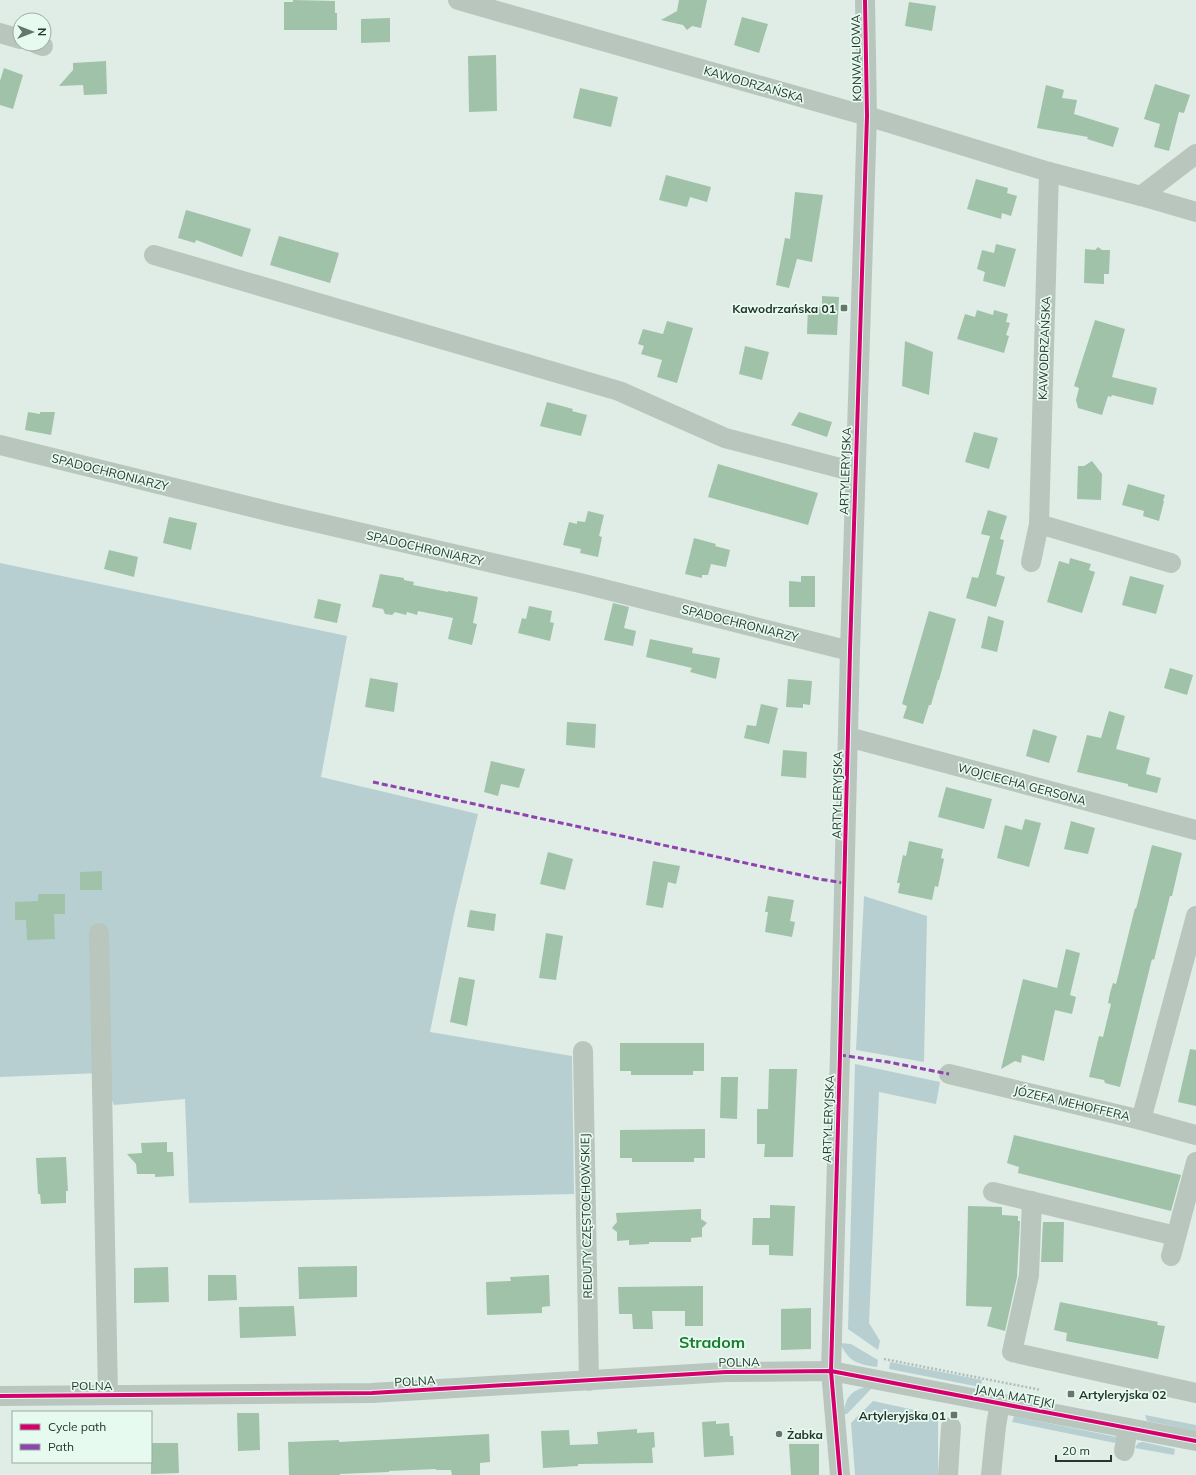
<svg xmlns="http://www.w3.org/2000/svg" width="1196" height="1475" font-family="Mulish,sans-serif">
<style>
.green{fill:#b8cfd2}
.building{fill:#a0c2a8}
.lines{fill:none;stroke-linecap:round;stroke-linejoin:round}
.path{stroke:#b1beb6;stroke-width:2.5;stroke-dasharray:2 2;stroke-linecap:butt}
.minor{stroke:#b8c6be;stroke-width:20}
.quiet{stroke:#8e44ad;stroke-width:3;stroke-dasharray:6 3;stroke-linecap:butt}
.cycleway-casing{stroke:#e6faf0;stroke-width:6}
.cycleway{stroke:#d6006c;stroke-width:4}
.poi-dot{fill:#67766c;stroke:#e6faf0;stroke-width:1.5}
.labels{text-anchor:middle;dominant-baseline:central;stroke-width:3.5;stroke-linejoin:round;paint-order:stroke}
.street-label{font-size:12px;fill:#26362b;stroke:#e6faf0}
.poi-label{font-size:12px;font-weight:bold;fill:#26362b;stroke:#e6faf0;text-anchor:end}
.district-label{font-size:16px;font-weight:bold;fill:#1a7d2e;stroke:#e6faf0}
</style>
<rect width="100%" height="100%" fill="#dfede6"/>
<g class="green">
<polygon points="0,563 347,636 321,777 478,814 454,914 430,1032 572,1056 574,1194 189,1203 185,1099 114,1105 100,1073 0,1077"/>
<polygon points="864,896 927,916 924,1062 856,1050"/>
<polygon points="855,1064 940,1082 936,1104 879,1092 869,1323 880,1341 878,1350 848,1329"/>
<path d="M840,1343l11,1 27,16 -1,7c-20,-3 -28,-5 -37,-24z"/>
<polygon points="890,1362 982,1380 982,1381 980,1387 889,1369"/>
<path d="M865,1387h8l-26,27h-4c3,-16 6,-22 22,-27z"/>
<polygon points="873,1401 938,1415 938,1475 855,1475 851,1423"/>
<polygon points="1145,1415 1196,1425 1196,1431 1147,1421"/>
<polygon points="1014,1416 1117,1437 1115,1443 1012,1422"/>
<polygon points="1143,1442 1175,1449 1174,1455 1135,1448 1138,1443"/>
</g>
<g class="building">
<polygon points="293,0 335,1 335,13 337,13 337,30 284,30 284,2 293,2"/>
<polygon points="679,0 707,0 701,28 692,26 687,30 683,25 661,20 677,11"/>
<polygon points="909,2 936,6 932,31 905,26"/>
<polygon points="742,17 768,24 759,53 734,45"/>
<polygon points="390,18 390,42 361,43 361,19"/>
<polygon points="496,55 497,111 469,112 468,56"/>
<polygon points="106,61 107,94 84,95 83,85 59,86 73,70 73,63"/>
<polygon points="4,68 23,75 13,109 0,105 0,81"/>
<polygon points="1155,84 1190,95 1184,113 1179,112 1169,151 1154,147 1160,124 1144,119"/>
<polygon points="1046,85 1064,90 1062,98 1077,100 1074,114 1119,128 1113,147 1087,139 1088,137 1037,128"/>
<polygon points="580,88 618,97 611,127 573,118"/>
<polygon points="666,175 711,187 707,202 690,197 687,207 659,200"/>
<polygon points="976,179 1008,188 1007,193 1017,196 1011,216 1002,213 1001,219 967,209"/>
<polygon points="795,192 823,195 812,262 797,259 789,288 776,285 785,238 790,239"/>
<polygon points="186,210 251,229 242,257 196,240 195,243 178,238"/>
<polygon points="279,236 339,253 330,283 270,265"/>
<polygon points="996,244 1016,249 1005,287 983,281 985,272 977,269 982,250 994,253"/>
<polygon points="1098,247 1102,250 1110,250 1109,274 1104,274 1104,284 1084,283 1085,249 1095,250"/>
<polygon points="822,296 839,297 837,335 807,334 808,306 822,307"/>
<polygon points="977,310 993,315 994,310 1008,314 1006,322 1010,323 1006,335 1009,336 1004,353 957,339 965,314 975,317"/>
<polygon points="1095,320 1125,329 1112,377 1157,388 1153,405 1112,395 1111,397 1108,396 1102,415 1078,408 1076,400 1079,388 1074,386"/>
<polygon points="667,321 693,328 677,383 657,377 662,360 641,354 644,346 638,344 643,329 663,334"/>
<polygon points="905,341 933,352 929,395 902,386"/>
<polygon points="745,346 769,352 762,380 739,374"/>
<polygon points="547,402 573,409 572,411 587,415 581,436 540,426"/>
<polygon points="28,412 40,414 40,412 55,412 51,435 25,430"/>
<polygon points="799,412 832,422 827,437 791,425"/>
<polygon points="974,432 998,438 989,469 965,462"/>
<polygon points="1092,461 1102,474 1101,500 1077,499 1078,466 1084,466"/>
<polygon points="718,464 818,493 808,525 708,497"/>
<polygon points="1128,484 1165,495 1163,501 1164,501 1159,521 1143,516 1144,511 1122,505"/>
<polygon points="988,510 1007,516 1000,539 1004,540 996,574 1005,577 996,607 966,598 972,577 978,578 990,536 981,534"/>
<polygon points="588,511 604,515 599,536 602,537 598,557 580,553 581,549 563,545 569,522 577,524 577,521 585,522"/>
<polygon points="169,517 197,523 191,550 163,543"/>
<polygon points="694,538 716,544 715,546 730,550 726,567 711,564 708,575 702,575 702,578 685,574"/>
<polygon points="109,550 138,557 134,577 104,569"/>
<polygon points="1070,558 1091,564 1089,570 1095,572 1082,613 1047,602 1059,561 1069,564"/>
<polygon points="380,574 404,578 404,580 414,582 413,585 448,592 448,591 478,597 473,623 477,624 472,645 448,639 453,618 418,611 417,615 407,612 406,615 395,612 392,615 385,614 383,609 372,607"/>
<polygon points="801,576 815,576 815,607 789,607 789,581 801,582"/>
<polygon points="1130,576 1164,585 1156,614 1122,605"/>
<polygon points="318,599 341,604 337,623 314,618"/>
<polygon points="613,603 629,607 624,628 636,631 633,646 604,640"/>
<polygon points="529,606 552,611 550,622 554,623 550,641 518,633 522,618 526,619"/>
<polygon points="929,611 956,619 939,680 938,680 931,705 929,705 923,724 903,718 907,706 902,704"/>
<polygon points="988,616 1004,621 997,652 981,648"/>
<polygon points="650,639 693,648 692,653 720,658 716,679 690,672 692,668 646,657"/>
<polygon points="1170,668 1193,675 1187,695 1164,688"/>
<polygon points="370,678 398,683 394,712 365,707"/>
<polygon points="788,679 812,681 810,705 803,704 803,708 786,707"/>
<polygon points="761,704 778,708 769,744 744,738 747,725 756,726"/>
<polygon points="1109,711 1125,716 1116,749 1150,758 1146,774 1161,778 1157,793 1128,786 1128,784 1077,772 1087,735 1101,738"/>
<polygon points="567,722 596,724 595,748 566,745"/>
<polygon points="1033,729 1057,736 1049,763 1026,756"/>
<polygon points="783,750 807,752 806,778 781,776"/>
<polygon points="491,761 525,769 519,788 501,784 498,796 484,792"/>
<polygon points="946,787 992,799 984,829 938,817"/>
<polygon points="1025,819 1041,823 1029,867 997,858 1005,825 1022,830"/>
<polygon points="1071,821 1095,828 1088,854 1064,849"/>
<polygon points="909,841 943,849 941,858 944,859 938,887 935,886 932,900 898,893 900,883 897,883 903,855 906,856"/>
<polygon points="1152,845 1182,853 1172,896 1170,896 1154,960 1152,959 1120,1087 1105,1083 1104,1080 1089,1077 1099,1036 1103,1037 1111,1004 1108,1003 1110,993 1113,983 1116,984 1135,908 1136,909"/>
<polygon points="548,852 573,859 565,890 540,884"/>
<polygon points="653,861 680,866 676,884 668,882 663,908 646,905"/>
<polygon points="102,871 102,890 80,890 80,872"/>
<polygon points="38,894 65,894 65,914 54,914 55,939 27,940 26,920 15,920 15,902 38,901"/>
<polygon points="768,896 794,900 790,921 795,922 792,937 765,932 768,912 765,912"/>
<polygon points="470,910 496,914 494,931 467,927"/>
<polygon points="546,933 563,936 556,980 539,978"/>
<polygon points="1066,949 1080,953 1070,995 1076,997 1072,1014 1055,1010 1044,1061 1022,1055 1021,1063 1015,1061 1001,1069 1023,979 1057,988"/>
<polygon points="459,977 475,980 467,1026 450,1022"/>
<polygon points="620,1043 704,1043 704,1071 693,1071 693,1075 631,1075 631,1071 620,1071"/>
<polygon points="1190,1049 1196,1050 1196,1106 1178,1102"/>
<polygon points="769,1069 797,1069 793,1157 764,1157 765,1144 757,1144 757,1109 768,1109"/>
<polygon points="721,1077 738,1077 737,1119 720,1118"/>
<polygon points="705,1129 705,1158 694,1158 694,1162 632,1162 632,1158 620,1158 620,1130"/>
<polygon points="1014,1135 1181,1175 1171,1211 1018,1173 1019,1167 1007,1163"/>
<polygon points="167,1142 167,1152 173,1152 174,1176 155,1177 155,1174 137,1174 136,1164 127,1154 142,1153 141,1143"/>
<polygon points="66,1157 68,1191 66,1191 66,1203 41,1204 40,1194 38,1194 36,1158"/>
<polygon points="770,1205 795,1206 793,1256 769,1255 769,1245 752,1245 753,1218 770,1218"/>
<polygon points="968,1206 1002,1207 1002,1215 1018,1216 1018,1221 1020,1221 1017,1277 1005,1331 987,1326 992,1307 966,1306"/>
<polygon points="701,1209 701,1219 707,1223 702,1228 702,1237 691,1238 691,1242 649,1242 649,1244 629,1245 629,1240 617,1241 617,1232 612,1228 617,1222 616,1213"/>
<polygon points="1043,1222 1064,1222 1063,1262 1041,1262"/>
<polygon points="357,1266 357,1297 299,1299 298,1267"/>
<polygon points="168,1267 169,1302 134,1303 134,1268"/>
<polygon points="208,1275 236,1275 237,1300 208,1301"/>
<polygon points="549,1275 550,1306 542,1307 542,1313 487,1315 486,1282 511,1281 510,1277"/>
<polygon points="703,1286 703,1326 685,1326 685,1311 652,1311 653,1329 633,1329 632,1314 619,1314 618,1287"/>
<polygon points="1060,1302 1158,1322 1157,1325 1165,1326 1158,1359 1066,1341 1067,1333 1054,1330"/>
<polygon points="294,1306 296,1336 240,1338 239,1307"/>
<polygon points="811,1308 811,1349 781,1350 781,1309"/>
<polygon points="237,1413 259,1413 260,1450 238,1451"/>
<polygon points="716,1421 716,1424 729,1423 730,1436 733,1436 734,1455 704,1457 702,1422"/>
<polygon points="637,1429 637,1433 654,1432 655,1447 652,1448 653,1463 578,1464 578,1466 543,1468 541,1431 569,1430 570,1445 598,1444 597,1432"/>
<polygon points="489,1434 490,1462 480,1463 480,1475 452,1475 451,1470 436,1470 436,1469 389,1471 389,1472 340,1474 340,1475 289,1475 288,1442 339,1440 339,1442"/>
<polygon points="151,1443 178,1443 179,1473 151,1474"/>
<polygon points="789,1444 819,1444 819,1475 791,1475"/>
</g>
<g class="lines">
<polyline class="path" points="884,1359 1041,1390"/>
<g class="minor">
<polyline points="458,0 867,116 1049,172 1141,196 1196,212"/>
<polyline points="0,33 20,39"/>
<polyline points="37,44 43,46"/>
<polyline points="1049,172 1039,524 1171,563"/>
<polyline points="1141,196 1196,154"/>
<polyline points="154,255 619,391 725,438 855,472"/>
<polyline points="0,445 284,515 580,583 850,651"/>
<polyline points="1031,562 1039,524"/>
<polyline points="848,737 1196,830"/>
<polyline points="99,933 108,1395"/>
<polyline points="583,1051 589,1381"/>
<polyline points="949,1074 1141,1120 1196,1135"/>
<polyline points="1141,1120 1196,916"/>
<polyline points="993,1192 1176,1236"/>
<polyline points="1032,1201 1029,1275 1012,1352 1196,1393"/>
<polyline points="1171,1256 1196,1162"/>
<polyline points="0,1396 372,1393 726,1372 831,1371 1196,1441"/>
<polyline points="1124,1451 1128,1428"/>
<polyline points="840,1475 831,1371 840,1055 850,651 867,116 865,0"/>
<polyline points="948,1475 951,1427"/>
<polyline points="991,1475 996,1426 1000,1403"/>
</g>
<g class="quiet">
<polyline points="373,782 819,879 844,883"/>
<polyline points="840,1055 888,1062 949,1074"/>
</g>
<defs>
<g id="cycleway">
<polyline points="0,1396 372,1393 726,1372 831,1371 1196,1441"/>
<polyline points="840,1475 831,1371 840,1055 850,651 867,116 865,0"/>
</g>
</defs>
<use href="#cycleway" class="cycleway-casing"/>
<use href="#cycleway" class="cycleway"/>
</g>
<g class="poi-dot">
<rect x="840" y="304" width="8" height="8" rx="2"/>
<rect x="1067" y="1390" width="8" height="8" rx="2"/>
<rect x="950" y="1411" width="8" height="8" rx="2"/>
<circle cx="779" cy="1434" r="4"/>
</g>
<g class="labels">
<g class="street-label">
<text transform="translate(856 58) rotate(-91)">KONWALIOWA</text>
<text transform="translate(754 84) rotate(16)">KAWODRZAŃSKA</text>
<text transform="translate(1044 348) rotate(-88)">KAWODRZAŃSKA</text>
<text transform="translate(845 471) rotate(-88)">ARTYLERYJSKA</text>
<text transform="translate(110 472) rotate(14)">SPADOCHRONIARZY</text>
<text transform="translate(425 548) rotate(13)">SPADOCHRONIARZY</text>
<text transform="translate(740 623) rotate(14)">SPADOCHRONIARZY</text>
<text transform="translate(1022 784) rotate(15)">WOJCIECHA GERSONA</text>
<text transform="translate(837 795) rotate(-89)">ARTYLERYJSKA</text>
<text transform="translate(1072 1103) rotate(13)">JÓZEFA MEHOFFERA</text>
<text transform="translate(828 1119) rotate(-88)">ARTYLERYJSKA</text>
<text transform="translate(586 1216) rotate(-91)">REDUTY CZĘSTOCHOWSKIEJ</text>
<text transform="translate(739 1362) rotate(-1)">POLNA</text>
<text transform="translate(415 1381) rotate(-3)">POLNA</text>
<text x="92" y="1385">POLNA</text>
<text transform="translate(1015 1396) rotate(11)">JANA MATEJKI</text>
</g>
<g class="poi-label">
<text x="836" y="308">Kawodrzańska 01</text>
<text x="1079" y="1394" text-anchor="start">Artyleryjska 02</text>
<text x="946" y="1415">Artyleryjska 01</text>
<text x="787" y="1434" text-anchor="start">Żabka</text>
</g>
<g class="district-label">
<text x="712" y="1342">Stradom</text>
</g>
</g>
<rect x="12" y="1411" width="140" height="52" fill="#e6faf0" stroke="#99aca1"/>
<rect x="20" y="1424" width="20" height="6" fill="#d6006c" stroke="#99aca1"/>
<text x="48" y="1431" font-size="12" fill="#26362b">Cycle path</text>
<rect x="20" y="1444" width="20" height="6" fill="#8e44ad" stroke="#99aca1"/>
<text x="48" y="1451" font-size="12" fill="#26362b">Path</text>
<g transform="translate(32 32) rotate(90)"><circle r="19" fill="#e6faf0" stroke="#99aca1"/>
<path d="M0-3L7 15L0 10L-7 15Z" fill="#67766c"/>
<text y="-6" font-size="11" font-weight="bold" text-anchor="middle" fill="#26362b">N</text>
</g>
<path d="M1056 1455v6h55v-6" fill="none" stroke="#26362b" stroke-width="2"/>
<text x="1062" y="1455" font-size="12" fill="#26362b" stroke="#e6faf0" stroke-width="3" paint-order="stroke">20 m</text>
</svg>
